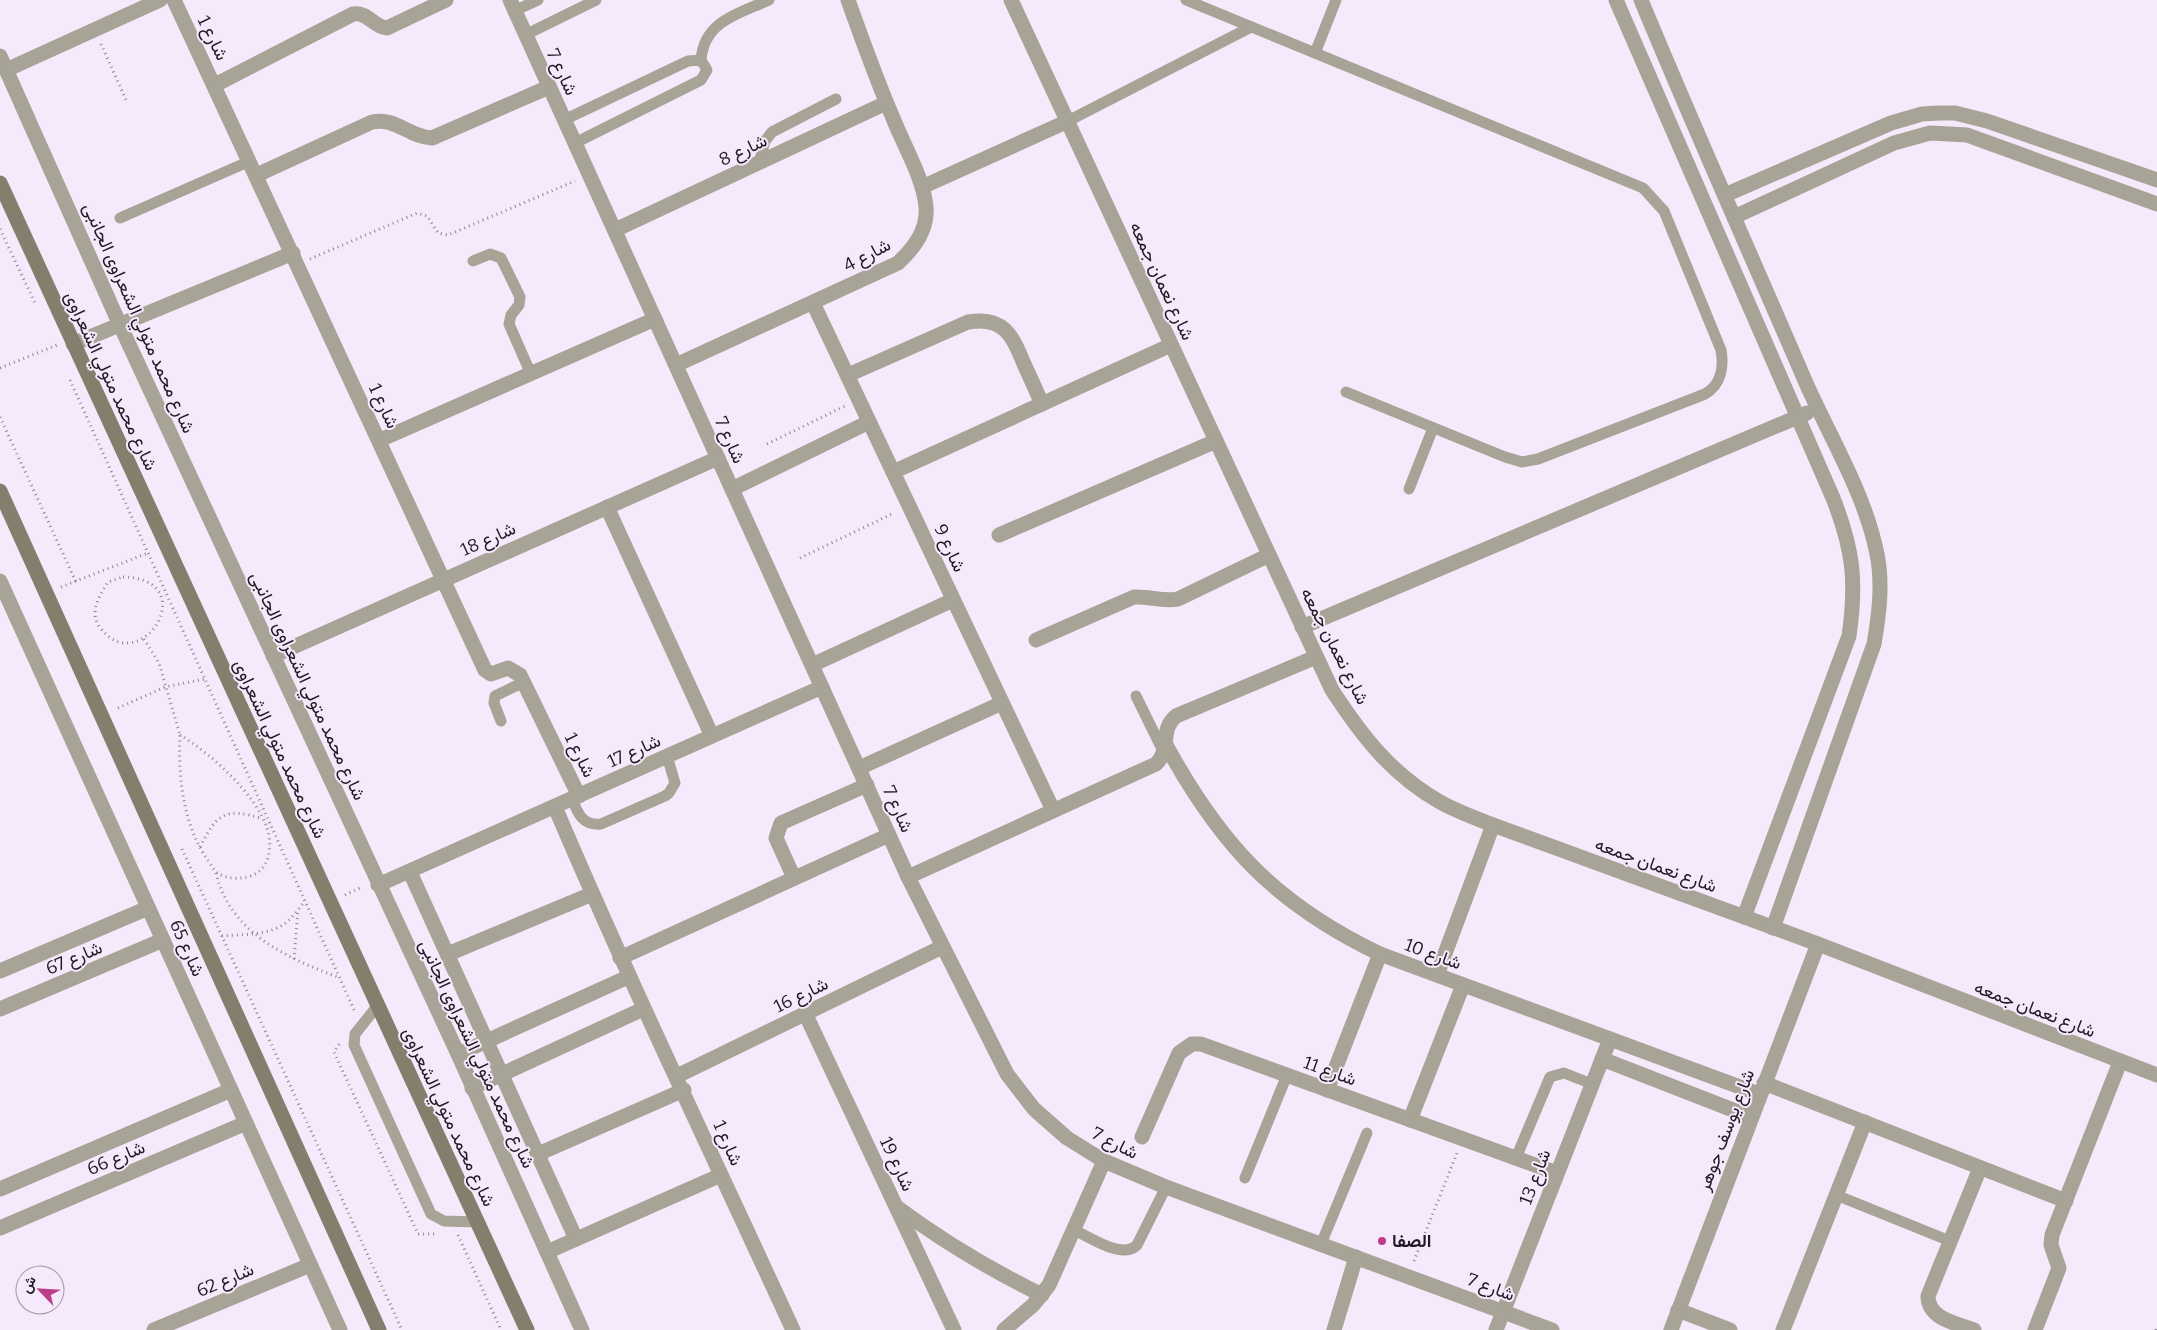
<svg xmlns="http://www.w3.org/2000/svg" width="2157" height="1330" font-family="Bitter,Vazirmatn,serif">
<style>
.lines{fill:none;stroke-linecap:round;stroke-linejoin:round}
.path{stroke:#8f8593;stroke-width:3;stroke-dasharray:1 4;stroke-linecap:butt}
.lane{stroke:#a7a396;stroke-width:11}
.street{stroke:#a7a396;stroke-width:15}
.secondary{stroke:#857e6c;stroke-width:15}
.poi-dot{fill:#bc3d8a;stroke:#f6e9fb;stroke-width:2}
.labels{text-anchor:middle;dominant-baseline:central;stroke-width:4;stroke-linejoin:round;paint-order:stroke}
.street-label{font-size:18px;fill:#201823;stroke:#f6e9fb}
.poi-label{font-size:18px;font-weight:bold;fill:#201823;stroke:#f6e9fb;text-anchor:start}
</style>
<rect width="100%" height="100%" fill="#f6e9fb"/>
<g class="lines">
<g class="path">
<polyline points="101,44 127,102"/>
<polyline points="0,229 35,303"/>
<polyline points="310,259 417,213 427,216 438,233 448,235 575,181"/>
<polyline points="0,368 57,345"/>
<polyline points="70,380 355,1012"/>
<polyline points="0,417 76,582"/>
<polyline points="767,444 845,406"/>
<polyline points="800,558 894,513"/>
<path d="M123,577c81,2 19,101 -21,53 -14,-16 -4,-32 6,-48z"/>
<polyline points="61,587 148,553"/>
<polyline points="144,639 159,663 180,735"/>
<polyline points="118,708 165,687 205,679"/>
<path d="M180,735c30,18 76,59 87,93 4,11 4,28 -3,38 -9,14 -35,16 -48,6 -3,-3 -6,-9 -9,-13 -24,-35 -29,-82 -27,-124z"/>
<path d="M200,847c17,-34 26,-40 63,-28"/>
<polyline points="182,849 402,1330"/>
<path d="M216,873c14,60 71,85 124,105"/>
<polyline points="345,895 362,887"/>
<path d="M222,936c20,-2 48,0 65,-14 7,-6 13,-15 18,-21"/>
<polyline points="294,959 298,911"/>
<polyline points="339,1044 334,1052 418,1234 437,1234"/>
<polyline points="458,1235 501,1330"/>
<polyline points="1414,1261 1457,1153"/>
<polyline points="2156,1330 2157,1327"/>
</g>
<g class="lane">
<path d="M1186,0l457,188 21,23 57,139c3,17 0,35 -16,44l-167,65 -16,3 -17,-5 -159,-65"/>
<polyline points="514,11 538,0"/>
<polyline points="525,35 596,0"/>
<polyline points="1315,53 1336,0"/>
<path d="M701,60c3,-39 37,-46 68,-60"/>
<polyline points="564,120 688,61 701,60 707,70 701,80 575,143"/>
<polyline points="1066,122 1251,27"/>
<polyline points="759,163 765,141 772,132 836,99"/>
<polyline points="120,218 250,161"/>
<polyline points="473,261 490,254 501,258 520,297 519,305 511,315 509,324 531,374"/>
<polyline points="1409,489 1433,428"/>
<polyline points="1136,696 1164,753"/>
<polyline points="501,721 494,703 495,696 524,682"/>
<path d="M572,799c6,15 11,27 29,25l64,-28 4,-3 6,-10 -8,-27"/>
<polyline points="378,1005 355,1034 354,1045 431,1214 444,1221 477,1222"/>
<polyline points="1516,1158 1550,1077 1564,1073 1592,1084"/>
<polyline points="1245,1178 1287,1075"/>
<polyline points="1836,1195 1950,1241"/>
<path d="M1074,1230c16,7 48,30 63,15l29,-58"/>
<polyline points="1321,1244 1367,1133"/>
</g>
<g class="street">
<polyline points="174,0 485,670 491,674 508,668 520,675 579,796"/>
<polyline points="510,0 908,877 1007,1074 1034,1109 1067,1138 1104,1161 1166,1187 1552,1330"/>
<path d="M1011,0l321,690c30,46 59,84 108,112 16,9 35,16 53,23l325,119 339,131"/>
<path d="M1616,0l217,498c20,51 24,83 16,138l-105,281"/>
<path d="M1641,0c53,128 110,255 165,383 25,56 59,111 71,171 6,30 2,61 -3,90l-101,284"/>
<polyline points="0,56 120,325 458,1054 582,1330"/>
<polyline points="6,70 160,0"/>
<path d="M215,85l138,-71c16,-2 20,13 34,14l59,-28"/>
<path d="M257,175l115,-53c24,-5 37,15 60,16l117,-51"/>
<polyline points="922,187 1066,122"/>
<polyline points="1725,195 1891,123 1922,114 1939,113 1955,113 1987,121 2157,180"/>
<polyline points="1734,217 1894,143 1930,133 1967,135 2157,204"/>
<polyline points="615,230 886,103"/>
<polyline points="813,303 1053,810"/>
<polyline points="73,344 293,253"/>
<path d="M676,365l222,-102c16,-15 30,-33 28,-56 -2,-28 -23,-63 -33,-89 -17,-39 -31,-79 -45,-118"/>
<path d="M848,375l120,-53c36,-6 44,13 56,42 6,13 12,26 18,40"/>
<polyline points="380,440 655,319"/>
<polyline points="893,472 1171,345"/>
<polyline points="732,489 869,422"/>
<polyline points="607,507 712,736"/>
<polyline points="999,535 1216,441"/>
<polyline points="0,581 340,1330"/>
<polyline points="1302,627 1807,413"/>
<path d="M1036,640l98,-43c15,-1 29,5 44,2l91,-44"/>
<polyline points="273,656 718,458"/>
<polyline points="812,665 953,600"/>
<path d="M1166,745c55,101 110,159 214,209l379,140"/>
<polyline points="859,768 1002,703"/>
<path d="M555,807c75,176 158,349 238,523"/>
<polyline points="410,872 576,1239"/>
<path d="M908,877l248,-113c16,-16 3,-34 20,-48l140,-59"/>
<polyline points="794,878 776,838 781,823 867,785"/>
<polyline points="378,885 822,687"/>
<polyline points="448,954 592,894"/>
<polyline points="620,958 889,835"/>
<polyline points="0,971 148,908"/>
<polyline points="1437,975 1493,825"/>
<polyline points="0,1009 163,940"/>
<polyline points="805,1013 954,1330"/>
<polyline points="458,1054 628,977"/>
<polyline points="1602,1059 1751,1117"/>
<polyline points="677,1076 942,947"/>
<polyline points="1764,1083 2066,1201"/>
<polyline points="472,1088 643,1009"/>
<polyline points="1327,1090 1380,954"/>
<polyline points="1410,1120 1463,985"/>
<polyline points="1142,1137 1179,1053 1192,1044 1201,1044 1557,1173"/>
<polyline points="538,1154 684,1090"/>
<polyline points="0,1189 231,1090"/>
<path d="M898,1208c46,34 93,62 144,87"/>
<polyline points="0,1228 246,1123"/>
<polyline points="547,1252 721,1175"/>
<polyline points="1678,1310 1730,1330"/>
<polyline points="154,1330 310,1265"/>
<polyline points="1004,1330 1033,1305 1049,1285 1104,1161"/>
<polyline points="1334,1330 1356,1257"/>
<polyline points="1496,1330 1610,1039"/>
<polyline points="1671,1330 1818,944"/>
<polyline points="1783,1330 1865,1122"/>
<path d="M1974,1330c-18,-7 -46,-11 -46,-34l52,-128"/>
<polyline points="2035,1330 2059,1268 2051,1245 2052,1235 2120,1062"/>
</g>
<g class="secondary">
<polyline points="0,183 527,1330"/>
<polyline points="0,491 379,1330"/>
</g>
</g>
<circle class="poi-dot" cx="1382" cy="1241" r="5"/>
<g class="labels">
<g class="street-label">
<text transform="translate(213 38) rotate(64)">شارع 1</text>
<text transform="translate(562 72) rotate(65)">شارع 7</text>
<text transform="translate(743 150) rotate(-25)">شارع 8</text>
<text transform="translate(867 255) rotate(-28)">شارع 4</text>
<text transform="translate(1162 281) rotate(65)">شارع نعمان جمعه</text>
<text transform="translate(139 318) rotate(66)">شارع محمد متولي الشعراوى الجانبى</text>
<text transform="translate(111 381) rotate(65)">شارع محمد متولي الشعراوى</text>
<text transform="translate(384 406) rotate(65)">شارع 1</text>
<text transform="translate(730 440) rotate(66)">شارع 7</text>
<text transform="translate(488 539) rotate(-24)">شارع 18</text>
<text transform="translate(950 548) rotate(65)">شارع 9</text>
<text transform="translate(1335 646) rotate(63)">شارع نعمان جمعه</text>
<text transform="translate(308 686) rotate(65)">شارع محمد متولي الشعراوى الجانبى</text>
<text transform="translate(280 749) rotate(65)">شارع محمد متولي الشعراوى</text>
<text transform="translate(634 751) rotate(-24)">شارع 17</text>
<text transform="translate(580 755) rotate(64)">شارع 1</text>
<text transform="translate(898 809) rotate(66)">شارع 7</text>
<text transform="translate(1656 865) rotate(20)">شارع نعمان جمعه</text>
<text transform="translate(187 948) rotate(66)">شارع 65</text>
<text transform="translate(1433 954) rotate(20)">شارع 10</text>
<text transform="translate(74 958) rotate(-23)">شارع 67</text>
<text transform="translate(801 995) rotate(-26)">شارع 16</text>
<text transform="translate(2035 1009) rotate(21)">شارع نعمان جمعه</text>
<text transform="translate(477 1054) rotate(65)">شارع محمد متولي الشعراوى الجانبى</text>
<text transform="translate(1330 1071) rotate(20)">شارع 11</text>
<text transform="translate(449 1117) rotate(65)">شارع محمد متولي الشعراوى</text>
<text transform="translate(1726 1130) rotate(-69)">شارع يوسف جوهر</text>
<text transform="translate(728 1143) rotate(66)">شارع 1</text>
<text transform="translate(1115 1143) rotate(27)">شارع 7</text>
<text transform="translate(116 1158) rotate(-23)">شارع 66</text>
<text transform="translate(897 1164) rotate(65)">شارع 19</text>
<text transform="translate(1535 1177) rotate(-69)">شارع 13</text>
<text transform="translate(225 1280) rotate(-23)">شارع 62</text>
<text transform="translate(1491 1287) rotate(20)">شارع 7</text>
</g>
<g class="poi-label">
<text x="1392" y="1241">الصفا</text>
</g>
</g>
<g transform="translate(40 1290) rotate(295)"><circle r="24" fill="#f6e9fb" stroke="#a095a5"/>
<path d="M0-4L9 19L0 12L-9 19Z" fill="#bc3d8a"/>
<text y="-8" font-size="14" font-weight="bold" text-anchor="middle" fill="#201823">ش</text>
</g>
</svg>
